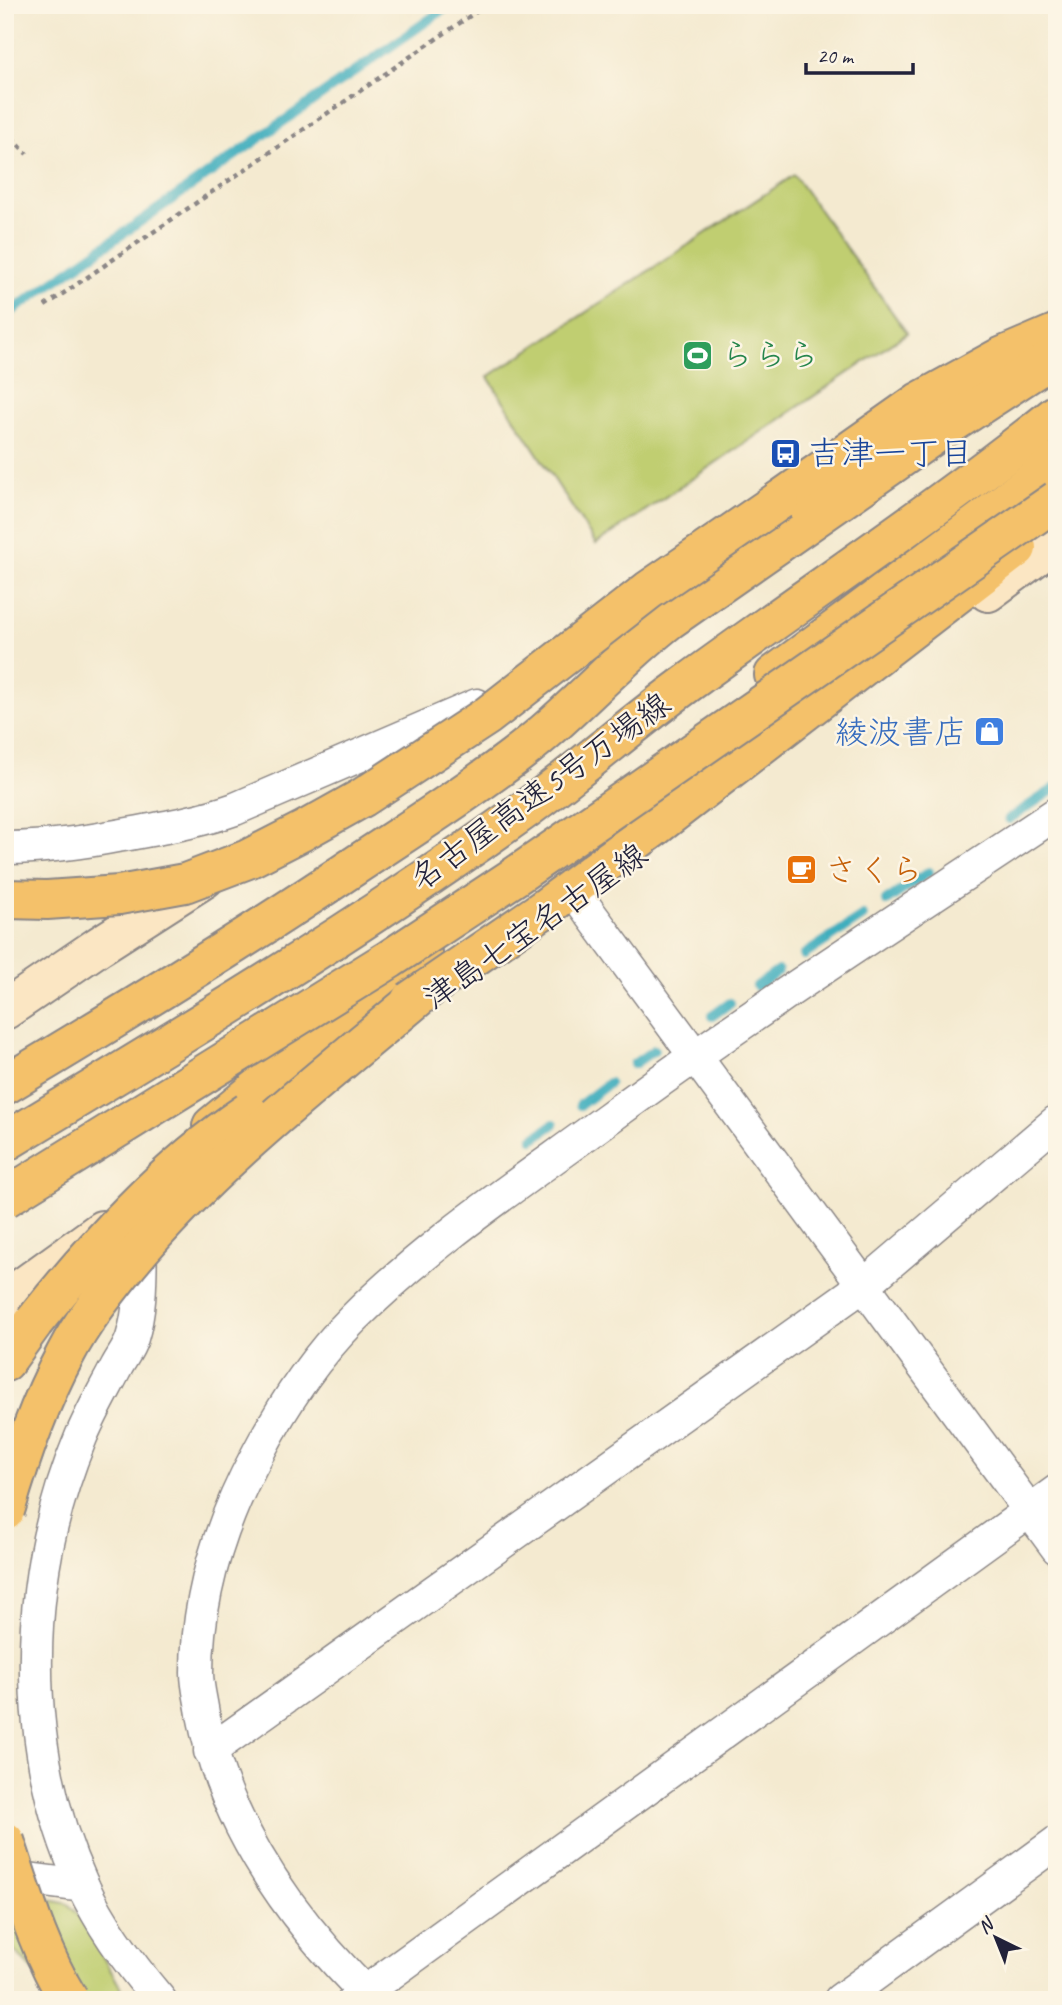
<svg xmlns="http://www.w3.org/2000/svg" width="1062" height="2005" font-family="Caveat,'Klee One',sans-serif">
<style>
.green{fill:#c0ce71;stroke:#717856;stroke-width:2}
.lines{fill:none;stroke-linecap:round;stroke-linejoin:round}
.stream{stroke:#41aebe;stroke-width:10}
.minor-casing{stroke:#8b8686;stroke-width:35}
.secondary-casing{stroke:#8b8686;stroke-width:42}
.motorway-casing{stroke:#8b8686;stroke-width:42}
.path{stroke:#8b8686;stroke-width:4.5;stroke-dasharray:5 5;stroke-linecap:butt}
.minor{stroke:#fff;stroke-width:32}
.secondary{stroke:#fbe6c3;stroke-width:38}
.motorway{stroke:#f4c16a;stroke-width:38}
.motorway-bridge-casing{stroke:#8b8686;stroke-width:42;stroke-linecap:butt}
.motorway-bridge{stroke:#f4c16a;stroke-width:38}
.labels{text-anchor:middle;dominant-baseline:central;stroke-width:5;stroke-linejoin:round;paint-order:stroke}
.leisure-label{font-size:33px;fill:#27864d;stroke:#fcf5e5;text-anchor:start}
.transit-label{font-size:33px;fill:#164399;stroke:#fcf5e5;text-anchor:start}
.shop-label{font-size:33px;fill:#366cbe;stroke:#fcf5e5;text-anchor:end}
.street-label{font-size:33px;fill:#22223b;stroke:#fcf5e5}
.food-label{font-size:33px;fill:#c56008;stroke:#fcf5e5;text-anchor:start}
</style>
<rect width="100%" height="100%" fill="#fcf5e5"/>
<filter id="ink" filterUnits="userSpaceOnUse"><feTurbulence type="fractalNoise" baseFrequency=".0143" numOctaves="2"/><feDisplacementMap in="SourceGraphic" scale="14" xChannelSelector="R" yChannelSelector="G"/><feConvolveMatrix kernelMatrix="1 2 1 2 8 2 1 2 1" color-interpolation-filters="sRGB"/></filter>
<filter id="wash" filterUnits="userSpaceOnUse"><feTurbulence type="fractalNoise" baseFrequency=".00686" numOctaves="4" result="noise"/><feDisplacementMap in="SourceGraphic" scale="28" xChannelSelector="R" yChannelSelector="G"/><feGaussianBlur stdDeviation="1.57" result="paint"/><feColorMatrix in="noise" values="0 0 0 0 0 0 0 0 0 0 0 0 0 0 0 0 0 1.4 0 .05"/><feComposite in="paint" operator="in"/></filter>
<g filter="url(#wash)">
<rect width="100%" height="100%" fill="#f4ead0"/>
<g class="green">
<polygon points="794,175 907,333 596,544 488,377"/>
<polygon points="5,1890 68,1904 79,1916 128,2000 62,2000 5,1941"/>
</g>
<g class="lines">
<g class="stream">
<polyline points="5,316 450,5"/>
<polyline points="1009,819 1057,787"/>
<polyline points="886,901 929,872"/>
<polyline points="804,955 863,916"/>
<polyline points="757,986 778,971"/>
<polyline points="712,1016 730,1003"/>
<polyline points="634,1064 654,1050"/>
<polyline points="580,1105 609,1083"/>
<polyline points="533,1139 554,1124"/>
</g>
</g>
</g>
<g filter="url(#ink)">
<g class="lines">
<defs>
<g id="minor">
<path d="M5,848c46,0 90,-8 135,-16 32,-6 64,-12 95,-23l242,-104"/>
<polyline points="578,897 1057,1548"/>
<path d="M141,1238c-1,34 1,68 -9,100 -3,10 -10,19 -15,28 -12,23 -26,47 -36,71 -59,140 -62,310 2,449 18,39 49,81 77,114"/>
<polyline points="210,1751 864,1285 1057,1121"/>
<polyline points="5,1876 83,1886"/>
<polyline points="354,2000 1057,1491"/>
<path d="M373,2000c-81,-79 -149,-174 -170,-286 -2,-14 -6,-28 -6,-41 0,-79 24,-152 61,-220 25,-48 57,-96 95,-134 76,-76 167,-136 253,-199 147,-108 300,-206 451,-307"/>
<polyline points="840,2000 1057,1842"/>
</g>
<g id="secondary">
<polyline points="988,592 1057,541"/>
<polyline points="5,1010 99,946 205,878"/>
<polyline points="5,1300 102,1230"/>
</g>
<g id="motorway">
<polyline points="780,500 919,402 1001,357 1057,333"/>
<polyline points="774,675 984,519 1057,461"/>
<polyline points="541,911 656,826 1017,548"/>
<path d="M5,1085c119,-71 236,-143 351,-220 53,-35 107,-69 158,-108 55,-41 100,-94 155,-137l268,-187 120,-78"/>
<polyline points="212,1126 422,953"/>
<path d="M5,1142c176,-106 354,-213 521,-333 55,-40 107,-86 162,-126 123,-90 250,-174 369,-269"/>
<polyline points="5,1362 34,1322"/>
</g>
</defs>
<use href="#minor" class="minor-casing"/>
<use href="#secondary" class="secondary-casing"/>
<use href="#motorway" class="motorway-casing"/>
<g class="path">
<polyline points="5,130 27,154"/>
<polyline points="45,306 486,5"/>
</g>
<use href="#minor" class="minor"/>
<use href="#secondary" class="secondary"/>
<use href="#motorway" class="motorway"/>
<defs>
<g id="motorway-bridge">
<polyline points="5,899 47,900 119,895 185,883 248,859 303,831 362,798 487,716 649,590 780,500"/>
<polyline points="410,1001 541,911"/>
<polyline points="5,1198 390,959 514,877 1057,500"/>
<path d="M34,1322c62,-78 131,-154 214,-210"/>
<path d="M5,1511c16,-55 34,-108 61,-158 17,-33 41,-62 64,-91 87,-104 197,-187 300,-275"/>
<path d="M5,1841c18,54 34,110 64,159"/>
</g>
</defs>
<use href="#motorway-bridge" class="motorway-bridge-casing"/>
<use href="#motorway-bridge" class="motorway-bridge"/>
</g>
</g>
<defs>
<symbol id="stadium-square" viewBox="-11 -11 22 22"><rect x="-9" y="-9" width="18" height="18" rx="4" fill="#2e9e5b" stroke="#fcf5e5"/><path d="M0-5a6.5 5 0 1 0 0 10a6.5 5 0 1 0 0-10ZM-3.5-1.8h7v3.6h-7Z" fill="#fff"/></symbol>
<symbol id="bus-square" viewBox="-11 -11 22 22"><rect x="-9" y="-9" width="18" height="18" rx="4" fill="#1a4fb4" stroke="#fcf5e5"/><path d="M-5-6H5V4H4V6H2V4H-2V6H-4V4H-5ZM-3.5-4V0h7V-4ZM-3.5 1.2v1.5H-2V1.2ZM2 1.2v1.5H3.5V1.2Z" fill="#fff"/></symbol>
<symbol id="shop-square" viewBox="-11 -11 22 22"><rect x="-9" y="-9" width="18" height="18" rx="4" fill="#3f7fe0" stroke="#fcf5e5"/><path d="M-5-2.5h2.3a2.7 3.5 0 0 1 5.4 0H5L5.5 6h-11ZM-1.5-2.5h3a1.5 2.3 0 0 0-3 0Z" fill="#fff"/></symbol>
<symbol id="cafe-square" viewBox="-11 -11 22 22"><rect x="-9" y="-9" width="18" height="18" rx="4" fill="#e8710a" stroke="#fcf5e5"/><path d="M-5.5-4.5H6V0H3Q3 3.5 0 3.5H-2.5Q-5.5 3.5-5.5 0ZM3-3.2v2h1.7v-2ZM-6 4.5H4V6H-6Z" fill="#fff"/></symbol>
</defs>
<g fill-rule="evenodd">
<use href="#stadium-square" x="680" y="338" width="35" height="35"/>
<use href="#bus-square" x="768" y="436" width="35" height="35"/>
<use href="#shop-square" x="972" y="714" width="35" height="35"/>
<use href="#cafe-square" x="784" y="852" width="35" height="35"/>
</g>
<g class="labels">
<g class="leisure-label">
<text x="721" y="355">ららら</text>
</g>
<g class="transit-label">
<text x="808" y="453">吉津一丁目</text>
</g>
<g class="shop-label">
<text x="967" y="732">綾波書店</text>
</g>
<g class="street-label">
<text transform="translate(540 791) rotate(-36)">名古屋高速5号万場線</text>
<text transform="translate(535 926) rotate(-35)">津島七宝名古屋線</text>
</g>
<g class="food-label">
<text x="825" y="870">さくら</text>
</g>
</g>
<rect width="1062" height="2005" fill="none" stroke="#fcf5e5" stroke-width="28"/>
<g transform="translate(996 1938) rotate(317)" stroke="#fcf5e5" stroke-width="5" paint-order="stroke">
<path d="M0-5L12 26L0 18L-12 26Z" fill="#22223b"/>
<text y="-10" font-size="19" font-weight="bold" text-anchor="middle" fill="#22223b">N</text>
</g>
<path d="M806 63v10h107v-10" fill="none" stroke="#22223b" stroke-width="3.5"/>
<text x="817" y="63" font-size="21" fill="#22223b" stroke="#fcf5e5" stroke-width="5" paint-order="stroke">20 m</text>
</svg>
